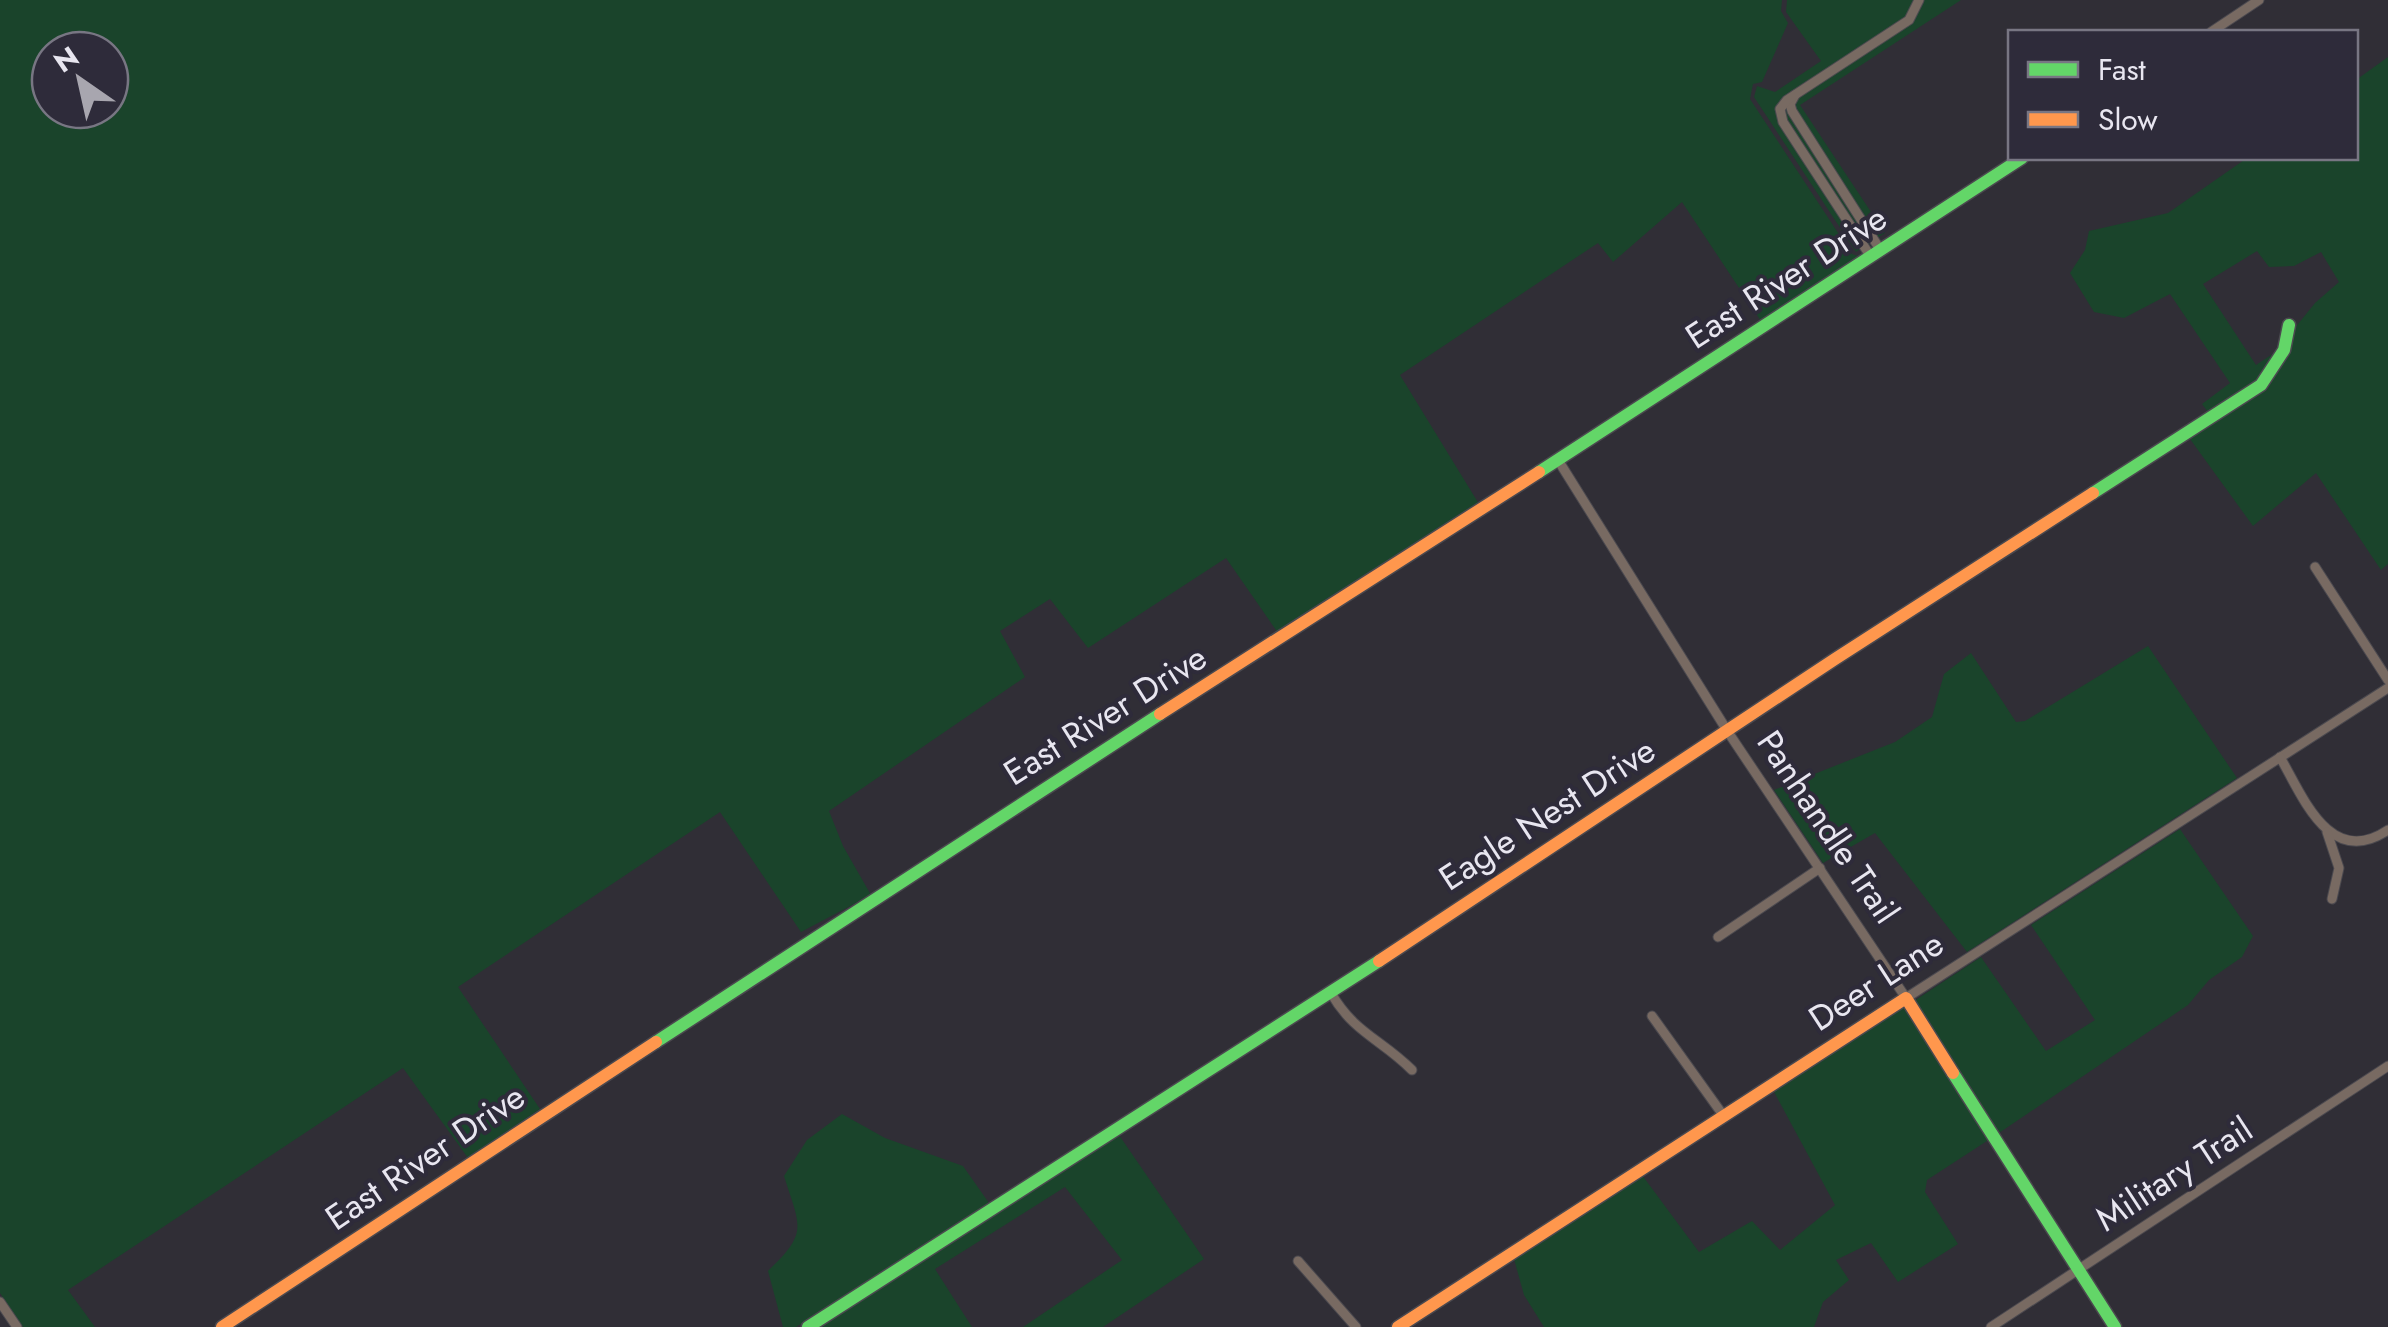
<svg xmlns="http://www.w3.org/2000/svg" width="2388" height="1327" font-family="Jost,sans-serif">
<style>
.green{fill:#1a442b;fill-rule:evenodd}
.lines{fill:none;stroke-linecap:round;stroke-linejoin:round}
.street-casing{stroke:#4b494f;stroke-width:11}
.fast-casing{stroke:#4b494f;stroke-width:15}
.slow-casing{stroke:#4b494f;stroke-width:15}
.street{stroke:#786a62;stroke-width:9}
.fast{stroke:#63d668;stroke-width:12}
.slow{stroke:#ff974d;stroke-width:12}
.labels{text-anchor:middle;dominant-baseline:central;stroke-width:8;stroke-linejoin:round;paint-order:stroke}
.street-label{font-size:35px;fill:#e8e6f0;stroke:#2e2b3a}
</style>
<rect width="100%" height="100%" fill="#302e36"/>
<g class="green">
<path d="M0,0h1782l-1,11 7,12 -26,59 -9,2 -3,15 102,155 9,3 -100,64 -79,-119 -69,60 -15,-19 -198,132 79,129 -201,129 -52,-75 -138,90 -38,-49 -50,32 25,46 -196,134 14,35 28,49 -70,37 -81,-120 -262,175 82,122 -72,49 -65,-90 -335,222 27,37h-72l-23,-34zM50,50h60v60h-60z"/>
<polygon points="1787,0 1961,0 1800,105 1885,233 1856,252 1754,97 1757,86 1775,92 1821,61 1786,12"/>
<polygon points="2388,57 2388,564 2381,570 2316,473 2253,526 2190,439 2266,389 2289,354 2294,329 2315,303 2339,282 2321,252 2294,266 2269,267 2257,251 2203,284 2256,365 2277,351 2257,380 2208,412 2202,404 2230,383 2170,294 2124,318 2094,312 2070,273 2085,250 2089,231 2168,213 2247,158 2356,158 2356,80"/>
<polygon points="2148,646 2237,778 1967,952 1875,833 1823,863 1774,790 1895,742 1932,717 1944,674 1971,653 2016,722 2025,721"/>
<polygon points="2180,829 2253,936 2242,957 2209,980 2188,1005 1999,1133 1914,1001 1981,957 2046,1051 2095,1020 2031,925"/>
<polygon points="1904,1007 1990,1139 1927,1180 1925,1192 1958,1244 1898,1282 1871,1243 1836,1260 1849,1280 1823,1302 1814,1327 1544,1327 1524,1295 1514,1259 1642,1175 1699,1252 1752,1221 1780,1250 1835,1205 1773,1090"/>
<path d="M842,1114l43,24 78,28 26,37 -193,124h-13l-15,-56c41,-39 32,-44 16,-95l23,-36z"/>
<polygon points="1119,1135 1204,1259 1103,1327 1023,1327 1122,1260 1065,1187 935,1269 972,1327 819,1327"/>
</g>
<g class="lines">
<defs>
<g id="street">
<polyline points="2211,32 2259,0"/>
<polyline points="1795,95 1790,104 1792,111 1881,251"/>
<polyline points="1871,257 1783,122 1780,109 1787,100 1909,20 1919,0"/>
<polyline points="1558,460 1728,732 1906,998 2388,688"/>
<polyline points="2315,567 2388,680"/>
<path d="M2280,757c23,40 50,112 108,73"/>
<polyline points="2327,832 2339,868 2332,899"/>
<polyline points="1718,937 1820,868"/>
<path d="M1331,993c23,40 50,46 81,77"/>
<polyline points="1652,1016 1723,1115"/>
<polyline points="1298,1261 1356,1327"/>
<polyline points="0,1302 17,1327"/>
<polyline points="1991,1327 2388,1066"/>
</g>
<g id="fast">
<polyline points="1539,472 2022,158"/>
<polyline points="2093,493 2261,385 2284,350 2289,325"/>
<polyline points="656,1042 1160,714"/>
<polyline points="1953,1073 2115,1327"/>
<polyline points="808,1327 1379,961"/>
</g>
<g id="slow">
<polyline points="1160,714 1539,472"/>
<polyline points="1379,961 1835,659 2093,493"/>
<polyline points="222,1327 656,1042"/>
<polyline points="1398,1327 1906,998 1953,1073"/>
</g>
</defs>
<use href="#street" class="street-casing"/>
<use href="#fast" class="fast-casing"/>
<use href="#slow" class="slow-casing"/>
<use href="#street" class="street"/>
<use href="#fast" class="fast"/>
<use href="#slow" class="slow"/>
</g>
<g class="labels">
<g class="street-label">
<text transform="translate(1786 277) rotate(-33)">East River Drive</text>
<text transform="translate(1105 715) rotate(-32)">East River Drive</text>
<text transform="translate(1547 814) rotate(-33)">Eagle Nest Drive</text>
<text transform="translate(1828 827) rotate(56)">Panhandle Trail</text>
<text transform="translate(1876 981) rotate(-33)">Deer Lane</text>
<text transform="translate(425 1157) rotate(-34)">East River Drive</text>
<text transform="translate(2174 1174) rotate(-33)">Military Trail</text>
</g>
</g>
<rect x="2008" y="30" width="350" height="130" fill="#2e2b3a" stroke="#787683" stroke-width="2.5"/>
<rect x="2028" y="62" width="50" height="15" fill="#63d668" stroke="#787683" stroke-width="2.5"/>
<text x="2098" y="80" font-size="30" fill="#e8e6f0">Fast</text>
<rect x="2028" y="112" width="50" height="15" fill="#ff974d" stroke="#787683" stroke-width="2.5"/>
<text x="2098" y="130" font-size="30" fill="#e8e6f0">Slow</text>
<g transform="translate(80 80) rotate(326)"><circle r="48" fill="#2e2b3a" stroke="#787683" stroke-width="2.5"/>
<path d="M0-8L18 38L0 25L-18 38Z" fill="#a8a6af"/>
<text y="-15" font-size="28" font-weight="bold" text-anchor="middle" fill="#e8e6f0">N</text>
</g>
</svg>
